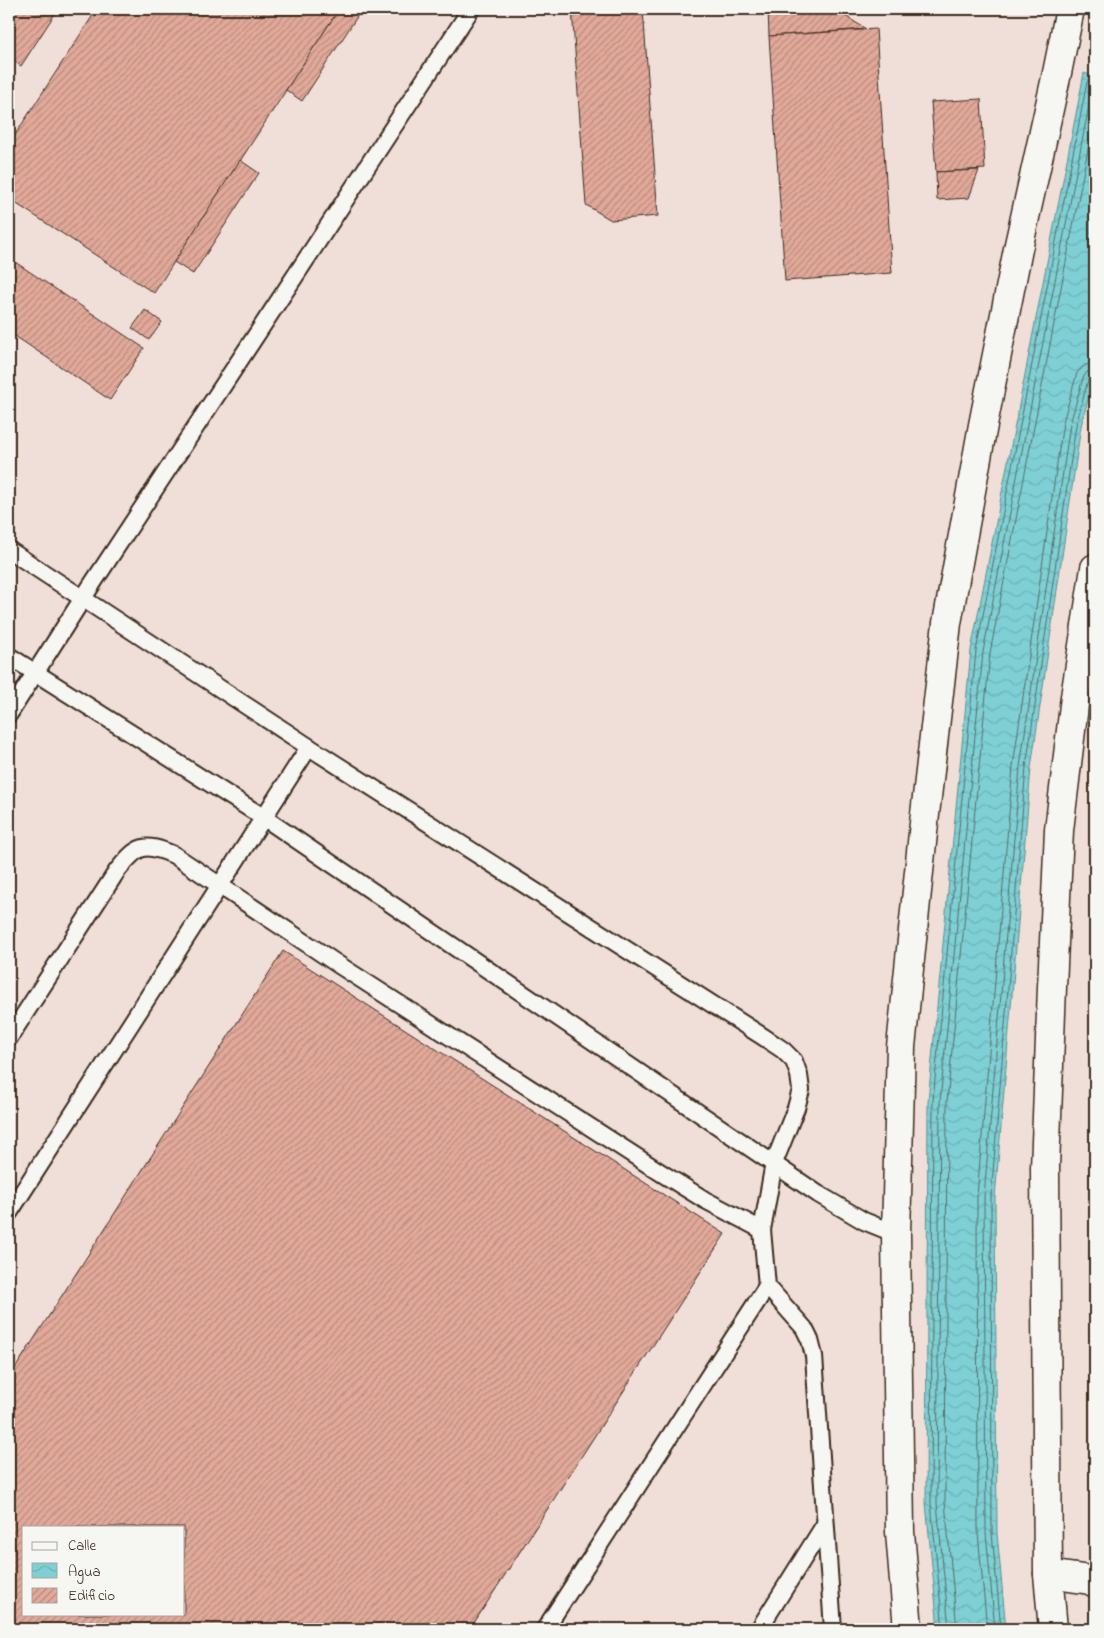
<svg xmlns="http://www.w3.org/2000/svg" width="1104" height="1638" font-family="'Indie Flower',sans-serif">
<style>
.water{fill:url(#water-waves);stroke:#638e8c}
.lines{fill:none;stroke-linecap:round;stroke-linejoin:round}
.shore{stroke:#566c67;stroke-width:1}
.building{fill:url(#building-hatch);stroke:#3b2a1e;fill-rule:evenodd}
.service-casing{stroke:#3b2a1e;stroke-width:20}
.minor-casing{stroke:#3b2a1e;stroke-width:31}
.tertiary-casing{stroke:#3b2a1e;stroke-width:31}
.service{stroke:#f6f6f2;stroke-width:16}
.minor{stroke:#f6f6f2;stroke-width:28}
.tertiary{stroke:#f6f6f2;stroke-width:28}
</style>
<defs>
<pattern id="water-waves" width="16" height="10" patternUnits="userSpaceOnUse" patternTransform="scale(1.25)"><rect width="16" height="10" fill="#7ed0d5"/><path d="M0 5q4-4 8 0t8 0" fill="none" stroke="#6eb3b6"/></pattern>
<pattern id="building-hatch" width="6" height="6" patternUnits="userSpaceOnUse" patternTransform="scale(1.25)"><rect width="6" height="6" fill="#e2a99a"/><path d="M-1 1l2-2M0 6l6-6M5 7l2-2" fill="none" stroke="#b88a7d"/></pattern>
</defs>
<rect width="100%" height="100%" fill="#f0dfd8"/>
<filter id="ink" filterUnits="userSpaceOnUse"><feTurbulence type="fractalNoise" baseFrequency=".02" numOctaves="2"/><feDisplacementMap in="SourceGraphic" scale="10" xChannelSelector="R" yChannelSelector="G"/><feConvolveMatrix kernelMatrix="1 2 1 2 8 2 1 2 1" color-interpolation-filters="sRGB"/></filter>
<g filter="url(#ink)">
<polygon class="water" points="1084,73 1095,77 1095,373 1081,426 1031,768 995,1198 997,1533 1006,1629 938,1629 926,1503 928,1101 971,650"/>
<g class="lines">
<g class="shore">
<polyline points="943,1629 931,1503 933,1101 976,651 1087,82 1089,80 1095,81"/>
<polyline points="949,1629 937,1503 940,1102 983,652 1092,90 1095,88"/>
<polyline points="957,1629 945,1502 947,1102 990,653 1095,113"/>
<polyline points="987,1629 978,1533 977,1196 1013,766 1063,422 1077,373 1085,365 1095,363"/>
<polyline points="995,1629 986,1533 984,1197 1020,767 1070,424 1083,378 1087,372 1095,370"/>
<polyline points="1001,1629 992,1533 991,1197 1026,767 1076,425 1088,380 1091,377 1095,377"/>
</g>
</g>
<g class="building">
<polygon points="9,9 58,9 21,66 9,58"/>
<polygon points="97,9 339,9 154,293 9,199 9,144"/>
<polygon points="339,9 362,9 302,101 286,90"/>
<polygon points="572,9 643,9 658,216 611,220 586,205"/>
<polygon points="768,9 834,9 866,29 769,36"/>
<polygon points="876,29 892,273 785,281 769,36"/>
<polygon points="981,99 985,169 936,172 931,102"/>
<polygon points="240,160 259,173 193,274 174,262"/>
<polygon points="979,170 969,198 937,200 936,172"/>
<polygon points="9,258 144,348 110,400 9,332"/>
<polygon points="145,310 162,322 149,340 132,328"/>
<path d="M283,951l442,283 -255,395h-447l-14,-9v-242zM24,1527h160v87h-160z"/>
</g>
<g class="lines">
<defs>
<g id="service">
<polyline points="9,550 309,747 762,1036 783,1050 794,1061 799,1075 801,1090 796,1108 774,1163 762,1230 767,1286 804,1328 810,1340 814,1356 833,1629"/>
<polyline points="9,656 263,817 818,1194 864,1221 896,1234"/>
<polyline points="9,714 83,598 471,9"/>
<path d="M9,1038l108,-167c21,-26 26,-29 57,-16l165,110 324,209 42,26 57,30"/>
<polyline points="9,1213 309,747"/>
<polyline points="545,1629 767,1286"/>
<polyline points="759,1629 825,1524"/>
</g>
<g id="minor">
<polyline points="1048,1574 1090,1580 1095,1583"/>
<polyline points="908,1629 900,1532 896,1234 901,1047 924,823 947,623 983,425 1018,249 1057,73 1070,9"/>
</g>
<polyline id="tertiary" points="1053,1629 1048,1574 1045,1168 1052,987 1059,830 1075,697 1095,568"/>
</defs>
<use href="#service" class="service-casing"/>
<use href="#minor" class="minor-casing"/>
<use href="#tertiary" class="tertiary-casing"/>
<use href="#service" class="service"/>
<use href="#minor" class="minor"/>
<use href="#tertiary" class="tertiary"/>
</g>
</g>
<rect width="1104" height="1638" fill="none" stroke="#f6f6f2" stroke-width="30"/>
<rect x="15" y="15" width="1074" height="1608" fill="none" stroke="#3b2a1e" stroke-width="2" filter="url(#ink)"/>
<rect x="22" y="1526" width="162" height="90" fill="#f6f6f2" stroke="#aba49d"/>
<rect x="32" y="1542" width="25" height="8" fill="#f6f6f2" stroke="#aba49d"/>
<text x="68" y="1550" font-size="15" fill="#3b2a1e">Calle</text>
<rect x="32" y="1563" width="25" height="15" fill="url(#water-waves)" stroke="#aba49d"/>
<text x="68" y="1576" font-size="15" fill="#3b2a1e">Agua</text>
<rect x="32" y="1588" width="25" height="15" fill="url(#building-hatch)" stroke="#aba49d"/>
<text x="68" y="1600" font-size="15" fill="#3b2a1e">Edificio</text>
</svg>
